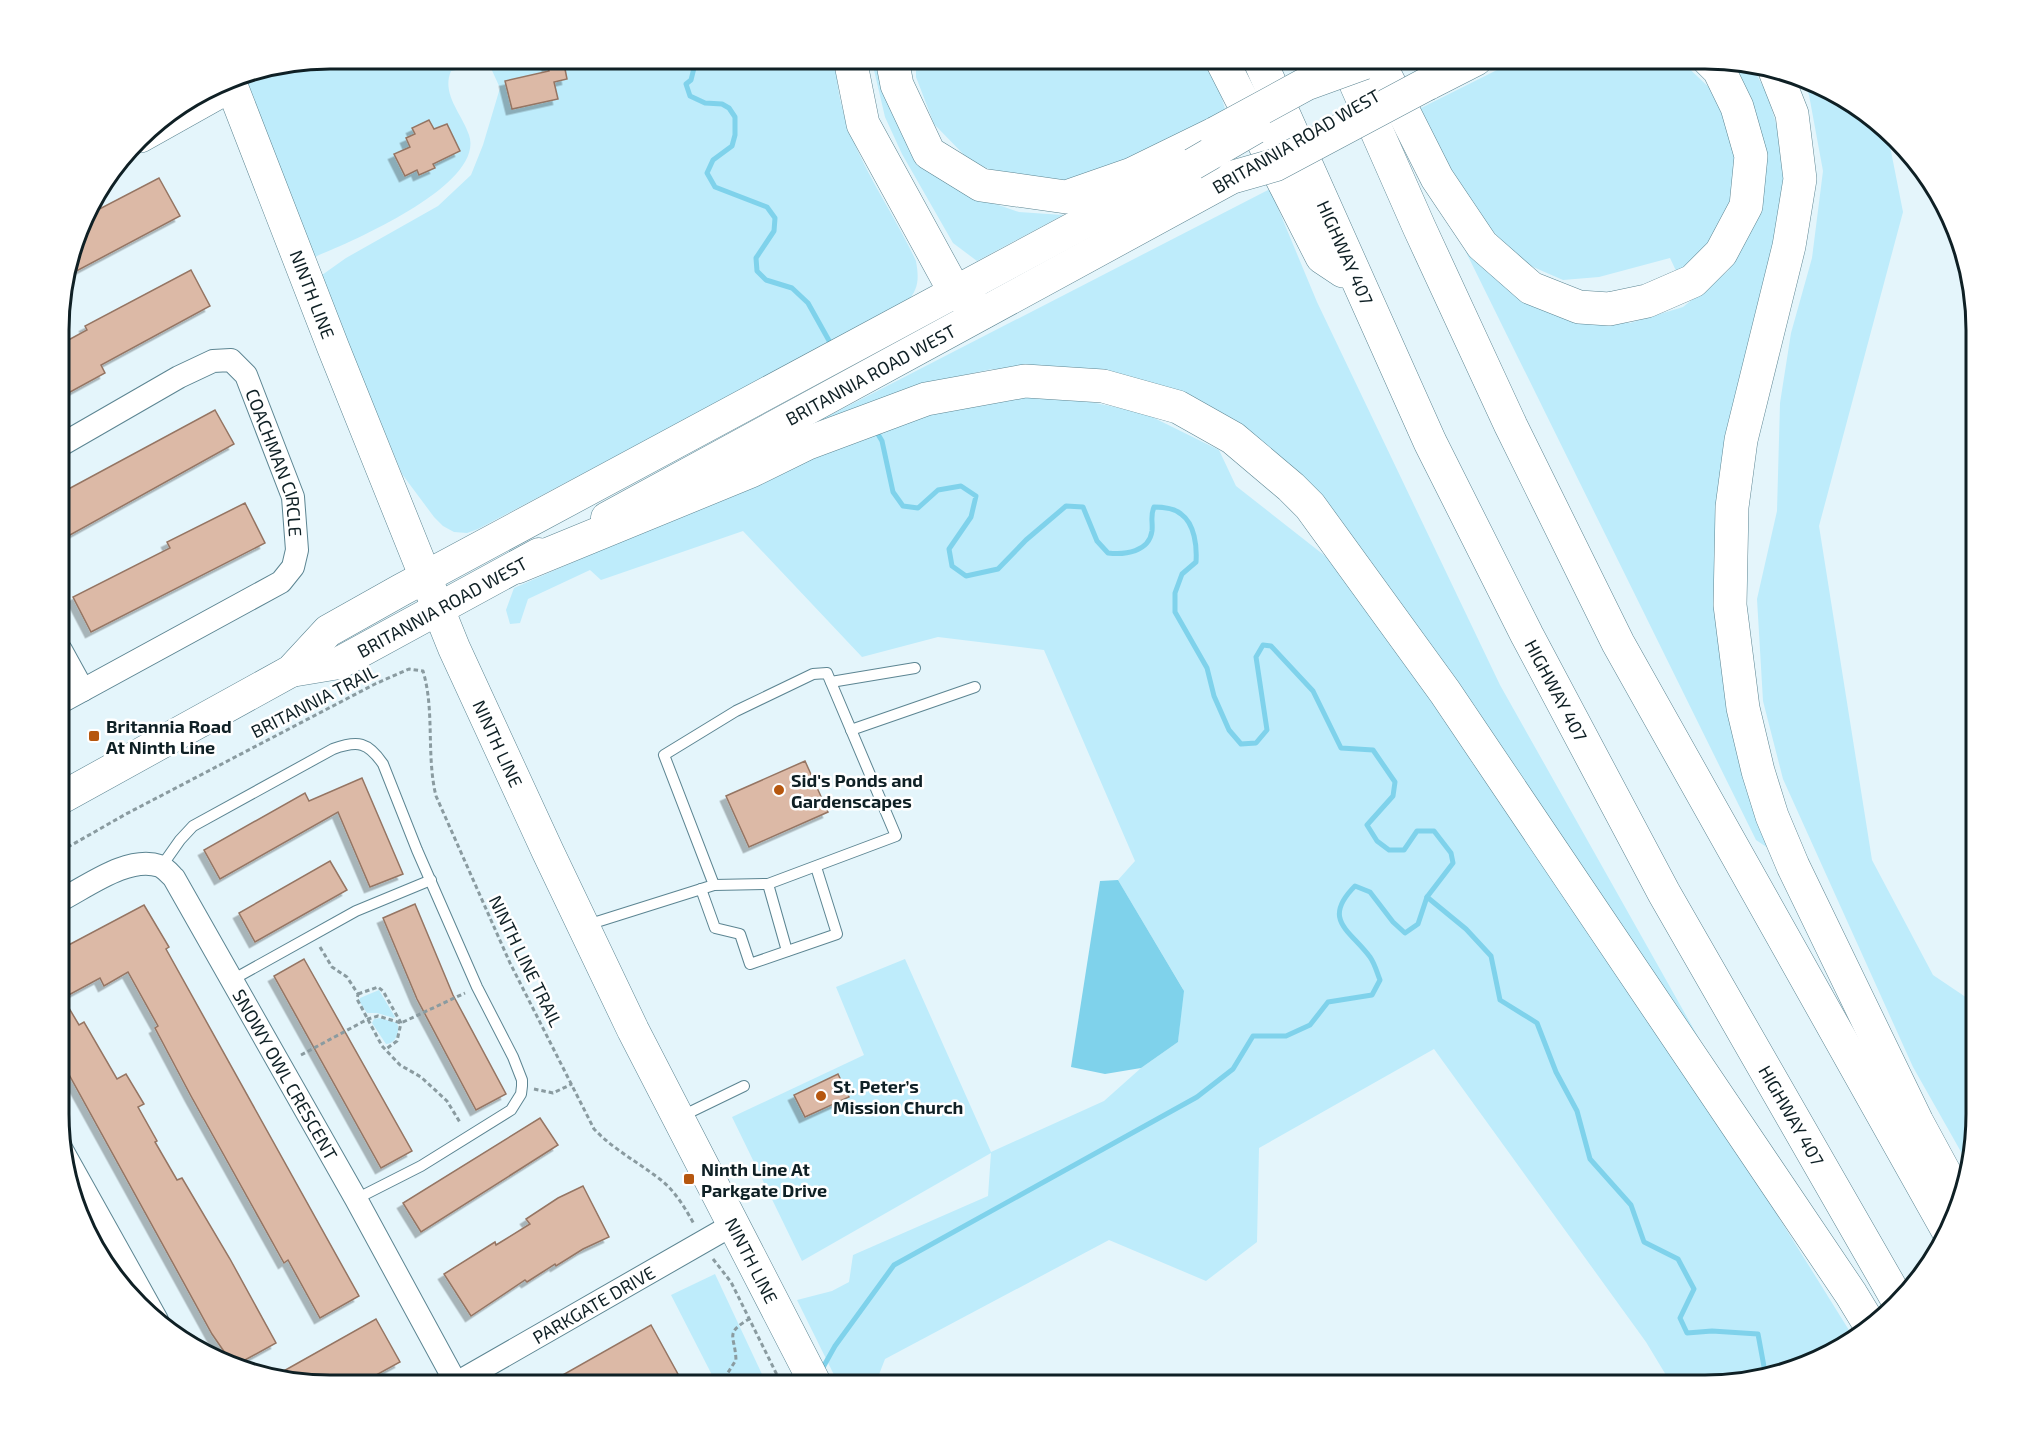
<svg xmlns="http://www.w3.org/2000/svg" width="2035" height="1444" font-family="'Exo 2',sans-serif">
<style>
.green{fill:#beecfb}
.water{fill:#7fd2eb}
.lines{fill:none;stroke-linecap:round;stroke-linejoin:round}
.stream{stroke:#7fd2eb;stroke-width:5}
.building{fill:#dcb9a6;stroke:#957563;stroke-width:1.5;filter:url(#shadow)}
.service-casing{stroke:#5c8592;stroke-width:12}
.minor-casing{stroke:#5c8592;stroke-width:24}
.tertiary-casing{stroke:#5c8592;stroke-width:28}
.secondary-casing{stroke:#5c8592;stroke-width:33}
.motorway-casing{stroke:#5c8592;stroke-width:34}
.path{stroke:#8a9ba0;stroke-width:3;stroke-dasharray:4.5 3;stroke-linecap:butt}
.service{stroke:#fff;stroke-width:10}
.minor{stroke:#fff;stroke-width:22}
.tertiary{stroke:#fff;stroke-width:27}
.secondary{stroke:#fff;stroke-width:32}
.motorway{stroke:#fff;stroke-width:33}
.secondary-bridge-casing{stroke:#5c8592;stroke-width:33;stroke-linecap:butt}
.motorway-bridge-casing{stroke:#5c8592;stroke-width:34;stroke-linecap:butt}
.secondary-bridge{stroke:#fff;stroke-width:32}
.motorway-bridge{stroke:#fff;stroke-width:33}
.poi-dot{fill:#b6570f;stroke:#fff;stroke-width:2}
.labels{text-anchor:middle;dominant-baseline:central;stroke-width:5;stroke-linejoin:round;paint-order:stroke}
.street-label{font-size:18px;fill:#0f2025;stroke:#fff}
.poi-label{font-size:18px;font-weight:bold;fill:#0f2025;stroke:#fff;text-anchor:start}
.rim{fill:none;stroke:#0f2025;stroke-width:3}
</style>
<defs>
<filter id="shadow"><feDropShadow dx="-5.5" dy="5.5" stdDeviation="0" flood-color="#0004"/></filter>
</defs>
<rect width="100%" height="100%" fill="#e4f5fb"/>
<g class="green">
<path d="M330,59h506c-1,77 49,135 80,202 3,17 3,28 -9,41l-429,227 -11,4 -13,-1 -11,-6 -9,-9 -32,-43 -81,-196 1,-3 24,-17 92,-52 33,-31 12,-30 17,-57 -10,-22 -9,-1 -30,6c-10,23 11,43 18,64 17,50 -120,108 -157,123l-70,-182z"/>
<polygon points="875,59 888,59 975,197 1019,212 1063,215 977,261 953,243 902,154 885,117 874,70"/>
<polygon points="916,59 1201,59 1220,92 1228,119 1060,185 1013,181 968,159 934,124 916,77"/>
<polygon points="1519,59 1679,59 1716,94 1733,132 1737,179 1727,222 1703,255 1678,275 1670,258 1599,277 1563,280 1522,262 1485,223 1413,112"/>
<polygon points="1725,60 1752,66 1767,94 1782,143 1784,210 1718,510 1771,850 1756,840 1465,250 1468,247 1578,320 1630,323 1683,307 1728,271 1762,209 1767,152 1749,101"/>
<polygon points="1801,77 1808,79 1870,115 1888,136 1903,212 1819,526 1872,860 1933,975 1976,1004 1976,1131 1969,1166 1913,1067 1783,779 1763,701 1757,599 1777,511 1780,403 1791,333 1812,258 1823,171 1809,95"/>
<polygon points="1270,189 1317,302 1500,685 1701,1042 1695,1045 1339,517 1254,437 1090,372 992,369 913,386 820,426 817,422"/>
<polygon points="1066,397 1144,413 1219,450 1236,486 1343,570 1758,1184 1852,1335 1825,1357 1705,1385 1672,1385 1646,1342 1434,1049 1259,1148 1257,1242 1206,1281 1109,1240 885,1359 875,1385 839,1385 797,1300 832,1291 849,1282 853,1255 988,1196 991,1153 802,1261 732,1117 864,1055 836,987 905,959 991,1152 1104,1101 1141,1068 1178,1042 1183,989 1118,880 1135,861 1044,650 938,637 862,657 743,531 601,580 590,570 528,599 520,623 510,624 506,610 514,588 851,441 915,417 991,398"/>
<polygon points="379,990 395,1017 394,1018 377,1013 367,1013 359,1001 360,998"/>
<path d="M380,1018l17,5 1,3c1,8 -3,18 -12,18l-14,-21 2,-4z"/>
<polygon points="715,1274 767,1385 696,1385 712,1375 671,1295"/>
</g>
<polygon class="water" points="1118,880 1184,991 1178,1042 1141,1068 1105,1074 1071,1067 1100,881"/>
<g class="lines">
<g class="stream">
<polyline points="687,59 694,68 691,80 686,84 690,96 705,103 722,104 729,108 735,117 735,135 732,146 713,160 707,173 715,187 767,207 775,218 774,231 756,258 757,271 766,280 792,288 808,303 832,346"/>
<polyline points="1427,897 1466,929 1491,956 1500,1000 1537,1023 1556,1072 1577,1111 1590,1159 1631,1205 1644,1242 1678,1259 1694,1289 1680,1318 1687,1333 1712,1331 1758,1334 1765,1372"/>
<path d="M821,1371l14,-25 59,-81 303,-168 36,-28 20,-33h33l24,-11 18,-23 44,-7 8,-15c-3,-7 -5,-16 -10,-23 -20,-27 -49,-37 -15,-71l15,6 23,30 12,11 13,-9 9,-27 26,-34 -2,-10 -17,-22h-17l-13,19h-15l-12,-9 -10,-16 26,-29 2,-14 -22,-32 -32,-2 -28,-57 -42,-45 -8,-1 -7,12 11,73 -11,13 -15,1 -12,-14 -15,-34 -7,-28 -32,-56v-19l7,-19 14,-12c1,-15 -1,-38 -15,-48 -7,-6 -19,-7 -27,-7 -4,9 -1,15 -2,24 -3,21 -27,24 -44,22l-11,-12 -14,-34 -17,-1 -40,34 -28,29 -32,7 -14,-10 -3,-17 22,-32 5,-21 -15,-10 -23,4 -20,18 -15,-2 -10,-14 -11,-51 -7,-12"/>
</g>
</g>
<g class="building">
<polygon points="563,59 567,79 554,82 558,99 512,109 505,81 549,71 547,63"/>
<polygon points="429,120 434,129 447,124 460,151 433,164 435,168 419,175 417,170 405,176 394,154 410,147 406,138 415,134 412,128"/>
<polygon points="159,178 180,216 67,276 84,217"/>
<polygon points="191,270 210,306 101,365 105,373 61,397 61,344 87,330 85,326"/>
<polygon points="215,410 234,444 61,540 61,493"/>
<polygon points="245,503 265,543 91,632 73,597 170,548 167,542"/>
<polygon points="805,761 828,812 749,847 726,796"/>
<polygon points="362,778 403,874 370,887 338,812 220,879 204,850 305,793 309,801"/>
<polygon points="330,861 347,890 255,942 239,913"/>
<polygon points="415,904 453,995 506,1094 476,1110 417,999 383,918"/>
<polygon points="144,905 169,947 166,949 359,1296 320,1318 288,1260 284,1263 191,1096 155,1028 158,1026 128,972 104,986 100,978 63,998 79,1025 84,1022 117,1079 126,1074 144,1104 138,1107 157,1141 155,1142 177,1180 182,1178 230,1259 276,1343 234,1366 212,1334 61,1060 61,949"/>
<polygon points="304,959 412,1151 381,1168 274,976"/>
<polygon points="838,1074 849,1097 805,1117 794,1095"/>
<polygon points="540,1118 558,1145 421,1232 403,1203"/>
<polygon points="583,1186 609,1237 583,1249 556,1266 555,1264 527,1282 525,1280 471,1316 444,1274 495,1242 496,1245 530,1224 526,1219 558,1198"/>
<polygon points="376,1319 400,1362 358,1385 313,1385 273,1377"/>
<polygon points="651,1325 679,1376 662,1385 545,1385"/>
</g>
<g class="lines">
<defs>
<g id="service">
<polyline points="831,682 915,668"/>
<polyline points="851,730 975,687"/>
<path d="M161,867l19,-27 13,-14 140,-77c25,-9 35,-7 50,15l34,86 60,137 36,70 9,23v6l-1,8 -10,16 -90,56 -65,33"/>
<polyline points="768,884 787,951"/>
<polyline points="701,889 715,928 740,934 750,964 837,934 816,867"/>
<polyline points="587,925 714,885 768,884 896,836 827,673 813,674 736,711 664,755 714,885"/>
<polyline points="232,980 356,911 431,880"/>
<polyline points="680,1117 744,1086"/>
</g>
<g id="minor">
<path id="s1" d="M61,445l118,-68 34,-16 18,-1 15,15 47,122 4,53 -4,17 -12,15 -220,120"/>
<polyline points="61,650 83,690"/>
<path id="s2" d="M61,900c27,-14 68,-45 99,-34 5,2 10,8 14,12l182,321 100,184"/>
<polyline points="61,1148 157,1320"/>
<path id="s3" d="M453,1385l281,-161"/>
</g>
<polyline id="tertiary" points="141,139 232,88"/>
<g id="secondary">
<path id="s4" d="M229,79l104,268 121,301 94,204 85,178 183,355"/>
<path id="s5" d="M607,518l626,-341"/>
<path id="s6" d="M291,671l48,-8 200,-109"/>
<polyline points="61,798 291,671 328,631 401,590 1193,164"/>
</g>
<g id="motorway">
<polyline points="850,59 863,124 955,292 983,312"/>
<polyline points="892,59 897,85 929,153 981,185 1066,197 1132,174 1216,133"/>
<polyline points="1221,59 1322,257 1343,271"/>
<path id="s7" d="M1259,59l171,383 97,193 137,258 233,406"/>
<polyline points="1345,59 1419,227 1511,426 1618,643 1947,1229"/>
<polyline points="1377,59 1437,178 1482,245 1531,288 1579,307 1609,309 1647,301 1693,281 1721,253 1746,206 1751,156 1737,107 1719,70 1708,59"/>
<polyline points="1775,71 1792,114 1800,179 1789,246 1741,440 1732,507 1730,605 1743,708 1758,771 1772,816 1793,866 1917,1122 1961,1203"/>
<polyline points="1427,84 1476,59"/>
<polyline points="517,567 751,471 808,443 926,399 1025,381 1103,386 1178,407 1233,438 1291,487 1310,506 1445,692 1851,1294 1868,1322"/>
</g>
</defs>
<use href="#service" class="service-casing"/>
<use href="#minor" class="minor-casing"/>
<use href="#tertiary" class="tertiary-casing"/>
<use href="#secondary" class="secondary-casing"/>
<use href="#motorway" class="motorway-casing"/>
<g class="path">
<path d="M61,851l65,-37 249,-130 34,-15 14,2c12,40 3,84 13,125l74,167 84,166c20,21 44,33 67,51 14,11 24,28 33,44"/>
<polyline points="320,947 332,967 347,977 358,994 357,999 382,1046 400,1065 421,1077 447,1101 461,1124"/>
<polyline points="358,994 378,987 383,991 401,1023 397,1041 386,1049"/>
<polyline points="301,1055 368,1019 378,1016 401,1023 465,993"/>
<polyline points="534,1089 553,1093 572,1084"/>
<polyline points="713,1259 731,1282 782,1385"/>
<path d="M720,1385l16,-25c-1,-25 -12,-26 13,-41"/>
</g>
<use href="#service" class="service"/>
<use href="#minor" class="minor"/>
<use href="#tertiary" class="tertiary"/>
<use href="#secondary" class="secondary"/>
<use href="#motorway" class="motorway"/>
<defs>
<polyline id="secondary-bridge" points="1193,164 1255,128"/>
<g id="motorway-bridge">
<polyline points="1216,133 1306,84 1364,63"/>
<polyline points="1233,177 1275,165 1427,84"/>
</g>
</defs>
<use href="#secondary-bridge" class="secondary-bridge-casing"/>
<use href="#motorway-bridge" class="motorway-bridge-casing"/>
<use href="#secondary-bridge" class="secondary-bridge"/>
<use href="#motorway-bridge" class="motorway-bridge"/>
</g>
<g class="poi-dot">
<rect x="88" y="730" width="12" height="12" rx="3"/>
<circle cx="779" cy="790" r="6"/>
<circle cx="821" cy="1096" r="6"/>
<rect x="683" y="1173" width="12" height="12" rx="3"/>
</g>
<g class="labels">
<g class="street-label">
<text transform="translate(1296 141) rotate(-30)">BRITANNIA ROAD WEST</text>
<text stroke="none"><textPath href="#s7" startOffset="212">HIGHWAY 407</textPath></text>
<text stroke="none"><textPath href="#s4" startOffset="231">NINTH LINE</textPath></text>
<text stroke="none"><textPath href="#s5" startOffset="300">BRITANNIA ROAD WEST</textPath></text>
<text stroke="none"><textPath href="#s1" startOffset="306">COACHMAN CIRCLE</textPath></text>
<text stroke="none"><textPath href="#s6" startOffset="166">BRITANNIA ROAD WEST</textPath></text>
<text stroke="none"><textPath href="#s7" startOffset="698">HIGHWAY 407</textPath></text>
<text transform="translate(314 701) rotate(-27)">BRITANNIA TRAIL</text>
<text stroke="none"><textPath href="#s4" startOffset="717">NINTH LINE</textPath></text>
<text transform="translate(526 961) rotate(64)">NINTH LINE TRAIL</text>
<text stroke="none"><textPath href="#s2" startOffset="352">SNOWY OWL CRESCENT</textPath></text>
<text stroke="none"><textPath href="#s7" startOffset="1184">HIGHWAY 407</textPath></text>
<text stroke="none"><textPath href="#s4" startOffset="1293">NINTH LINE</textPath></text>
<text stroke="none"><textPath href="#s3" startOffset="162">PARKGATE DRIVE</textPath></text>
</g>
<g class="poi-label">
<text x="106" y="726">Britannia Road<tspan x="106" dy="21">At Ninth Line</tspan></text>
<text x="791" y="780">Sid's Ponds and<tspan x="791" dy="21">Gardenscapes</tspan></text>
<text x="833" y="1086">St. Peter’s<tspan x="833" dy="21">Mission Church</tspan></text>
<text x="701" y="1169">Ninth Line At<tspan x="701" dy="21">Parkgate Drive</tspan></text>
</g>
</g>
<path d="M0 0H2035V1444H0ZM330 69H1705A261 261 0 0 1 1966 330V1114A261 261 0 0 1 1705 1375H330A261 261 0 0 1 69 1114V330A261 261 0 0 1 330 69Z" fill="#fff" fill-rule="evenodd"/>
<path class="rim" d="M330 69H1705A261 261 0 0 1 1966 330V1114A261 261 0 0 1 1705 1375H330A261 261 0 0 1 69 1114V330A261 261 0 0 1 330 69Z"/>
</svg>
